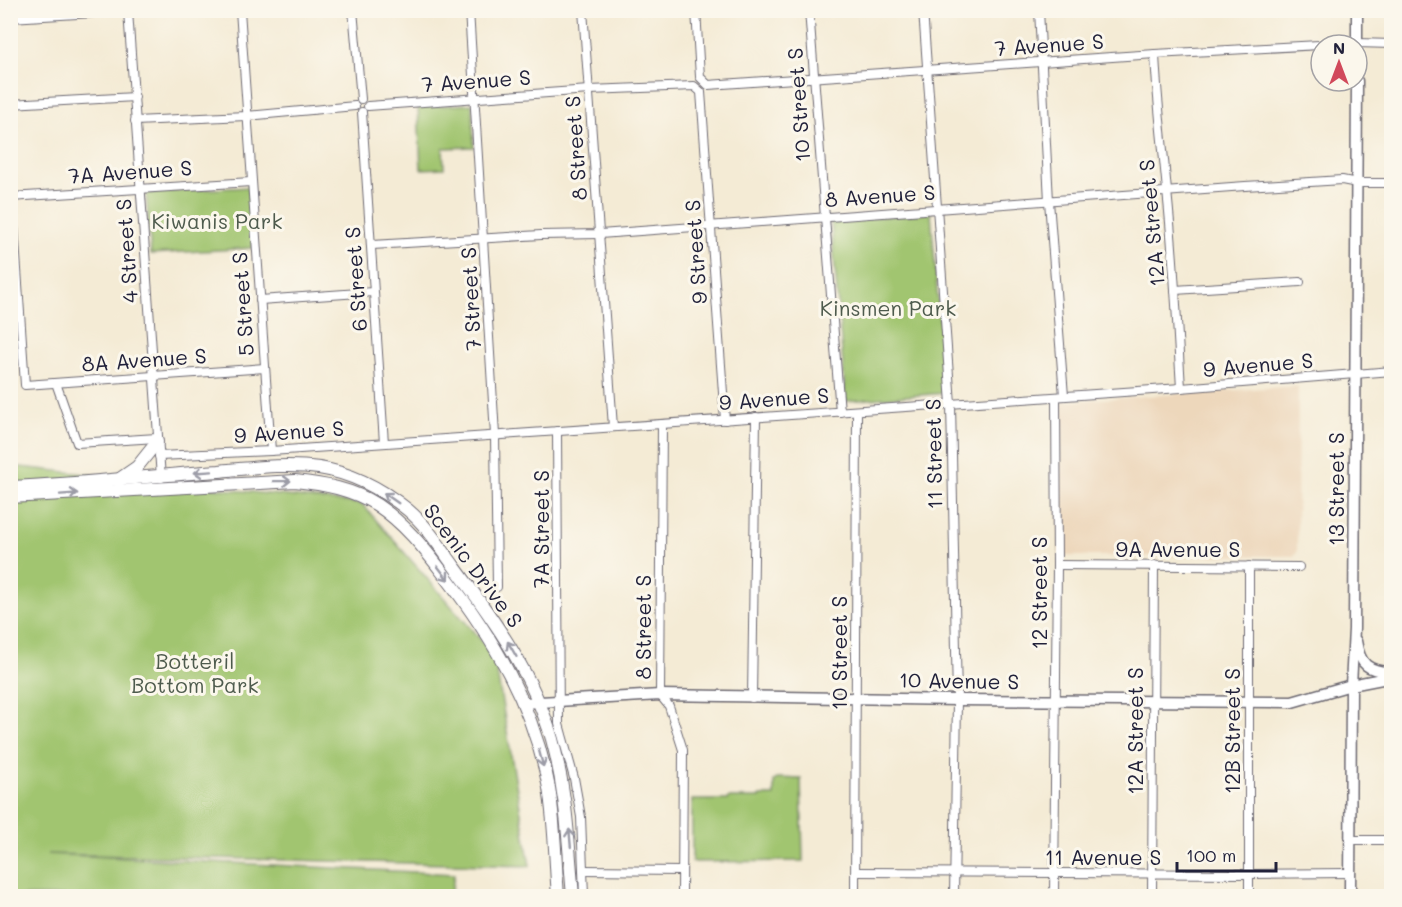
<svg xmlns="http://www.w3.org/2000/svg" width="1402" height="907" font-family="Mali,sans-serif">
<style>
.built{fill:#edd7bb}
.green{fill:#a1c56f;stroke:#627455;stroke-width:1.5}
.lines{fill:none;stroke-linecap:round;stroke-linejoin:round}
.street-casing{stroke:#6c6871;stroke-width:10}
.secondary-casing{stroke:#6c6871;stroke-width:13}
.primary-casing{stroke:#6c6871;stroke-width:14}
.street{stroke:#fff;stroke-width:8}
.secondary{stroke:#fff;stroke-width:10}
.primary{stroke:#fff;stroke-width:12}
.oneway{stroke:#9c9ca7}
.labels{text-anchor:middle;dominant-baseline:central;stroke-width:6;stroke-linejoin:round;paint-order:stroke}
.street-label{font-size:21px;fill:#22223b;stroke:#fbf7ec}
.park-label{font-size:21px;fill:#4e5b4d;stroke:#fbf7ec}
</style>
<rect width="100%" height="100%" fill="#fbf7ec"/>
<filter id="ink" filterUnits="userSpaceOnUse"><feTurbulence type="fractalNoise" baseFrequency=".0167" numOctaves="2"/><feDisplacementMap in="SourceGraphic" scale="12" xChannelSelector="R" yChannelSelector="G"/><feConvolveMatrix kernelMatrix="1 2 1 2 8 2 1 2 1" color-interpolation-filters="sRGB"/></filter>
<filter id="wash" filterUnits="userSpaceOnUse"><feTurbulence type="fractalNoise" baseFrequency=".008" numOctaves="4" result="noise"/><feDisplacementMap in="SourceGraphic" scale="24" xChannelSelector="R" yChannelSelector="G"/><feGaussianBlur stdDeviation="1.35" result="paint"/><feColorMatrix in="noise" values="0 0 0 0 0 0 0 0 0 0 0 0 0 0 0 0 0 1.4 0 .05"/><feComposite in="paint" operator="in"/></filter>
<g filter="url(#wash)">
<rect width="100%" height="100%" fill="#f4ebd5"/>
<polygon class="built" points="1298,386 1297,552 1294,556 1065,556 1061,554 1059,551 1059,402"/>
<g class="green">
<polygon points="472,104 474,147 443,148 444,168 421,169 418,107"/>
<polygon points="248,187 253,248 151,254 146,193"/>
<polygon points="931,213 945,393 846,401 831,221"/>
<polygon points="11,466 362,504 494,655 530,866 47,854 454,874 451,896 11,896"/>
<polygon points="779,778 801,779 803,861 692,862 692,800 727,800 728,798 760,798 760,796 774,796 774,781"/>
</g>
</g>
<g filter="url(#ink)">
<g class="lines">
<defs>
<g id="street">
<polyline points="240,10 271,451"/>
<polyline points="353,10 361,99"/>
<polyline points="469,10 495,435 497,587"/>
<polyline points="583,10 613,427"/>
<polyline points="696,10 700,77 708,85 1155,54 1357,43 1392,44"/>
<polyline points="809,10 840,412"/>
<polyline points="923,10 951,404 957,700 954,896"/>
<polyline points="1039,10 1049,201 1064,396"/>
<polyline points="10,18 128,11 161,478"/>
<path d="M1155,54c2,46 8,92 12,137 7,66 10,132 14,197"/>
<polyline points="10,104 135,97"/>
<polyline points="368,106 589,90 694,86 701,92 725,420"/>
<polyline points="362,112 384,443"/>
<polyline points="135,121 246,116 355,106"/>
<polyline points="10,197 251,182"/>
<polyline points="12,197 25,385 265,368"/>
<polyline points="372,245 541,235 600,234 1245,186 1342,180 1357,183 1392,183"/>
<polyline points="1175,290 1300,282"/>
<polyline points="260,300 373,292"/>
<polyline points="56,383 77,443 157,438"/>
<polyline points="662,424 660,695 669,706 683,750 682,896"/>
<polyline points="557,431 559,724 574,778 581,817 584,896"/>
<polyline points="159,456 271,451 1181,388 1392,371"/>
<polyline points="1057,565 1299,567"/>
<polyline points="1249,566 1249,896"/>
<polyline points="752,698 756,417"/>
<polyline points="1350,840 1392,840"/>
<polyline points="583,870 681,871"/>
<polyline points="856,872 1249,874 1350,873"/>
<polyline points="855,896 857,411"/>
<polyline points="1054,896 1057,565 1056,397"/>
<polyline points="1152,896 1154,565"/>
</g>
<g id="secondary">
<polyline points="1357,45 1357,10"/>
<path d="M1356,641c4,25 12,29 35,32"/>
<polyline points="523,703 660,695 957,700 1292,702 1351,685 1392,677"/>
<polyline points="1350,896 1351,685 1354,629 1357,81"/>
</g>
<g id="primary">
<polyline points="121,478 137,467 157,442"/>
<path d="M10,487c70,-3 139,-11 209,-16 32,-3 67,-8 100,-3 33,5 63,21 89,42 19,16 32,37 46,56 40,54 79,108 98,173 15,55 16,102 21,157"/>
<path d="M10,497l285,-16c29,3 57,8 82,24 27,18 47,43 66,68 51,66 90,131 106,215 6,36 6,72 9,108"/>
</g>
</defs>
<use href="#street" class="street-casing"/>
<use href="#secondary" class="secondary-casing"/>
<use href="#primary" class="primary-casing"/>
<use href="#street" class="street"/>
<use href="#secondary" class="secondary"/>
<use href="#primary" class="primary"/>
</g>
<defs><path id="oneway-shaft" d="M-6 0H5M1.5-3L5.5 0L1.5 3" fill="none" stroke-width="1.6" stroke-linecap="round" stroke-linejoin="round" transform="scale(1.5)"/></defs>
<g class="oneway">
<use href="#oneway-shaft" transform="translate(203 472) rotate(176)"/>
<use href="#oneway-shaft" transform="translate(282 481) rotate(-1)"/>
<use href="#oneway-shaft" transform="translate(69 494) rotate(-4)"/>
<use href="#oneway-shaft" transform="translate(391 498) rotate(-145)"/>
<use href="#oneway-shaft" transform="translate(443 573) rotate(52)"/>
<use href="#oneway-shaft" transform="translate(512 649) rotate(-120)"/>
<use href="#oneway-shaft" transform="translate(541 758) rotate(75)"/>
<use href="#oneway-shaft" transform="translate(570 838) rotate(-95)"/>
</g>
</g>
<g class="labels">
<g class="street-label">
<text transform="translate(1049 44) rotate(-4)">7 Avenue S</text>
<text transform="translate(476 80) rotate(-4)">7 Avenue S</text>
<text transform="translate(798 105) rotate(-94)">10 Street S</text>
<text transform="translate(575 148) rotate(-94)">8 Street S</text>
<text transform="translate(130 171) rotate(-4)">7A Avenue S</text>
<text transform="translate(880 195) rotate(-4)">8 Avenue S</text>
<text transform="translate(1151 223) rotate(-95)">12A Street S</text>
<text transform="translate(126 251) rotate(-94)">4 Street S</text>
<text transform="translate(695 252) rotate(-94)">9 Street S</text>
<text transform="translate(355 279) rotate(-94)">6 Street S</text>
<text transform="translate(470 299) rotate(-93)">7 Street S</text>
<text transform="translate(242 304) rotate(-94)">5 Street S</text>
<text transform="translate(144 359) rotate(-4)">8A Avenue S</text>
<text transform="translate(1258 364) rotate(-5)">9 Avenue S</text>
<text transform="translate(774 398) rotate(-4)">9 Avenue S</text>
<text transform="translate(289 431) rotate(-4)">9 Avenue S</text>
<text transform="translate(933 454) rotate(-91)">11 Street S</text>
<text transform="translate(1335 489) rotate(-90)">13 Street S</text>
<text transform="translate(540 529) rotate(-90)">7A Street S</text>
<text x="1178" y="548">9A Avenue S</text>
<text transform="translate(474 565) rotate(53)">Scenic Drive S</text>
<text transform="translate(1038 593) rotate(-90)">12 Street S</text>
<text transform="translate(642 627) rotate(-90)">8 Street S</text>
<text transform="translate(838 653) rotate(-90)">10 Street S</text>
<text transform="translate(959 680) rotate(1)">10 Avenue S</text>
<text transform="translate(1134 731) rotate(-90)">12A Street S</text>
<text transform="translate(1231 731) rotate(-90)">12B Street S</text>
<text x="1103" y="856">11 Avenue S</text>
</g>
<g class="park-label">
<text x="217" y="220">Kiwanis Park</text>
<text x="888" y="307">Kinsmen Park</text>
<text x="195" y="660">Botteril<tspan x="195" dy="24">Bottom Park</tspan></text>
</g>
</g>
<rect width="1402" height="907" fill="none" stroke="#fbf7ec" stroke-width="36"/>
<g transform="translate(1339 63)"><circle r="28" fill="#fbf7ec" stroke="#a4a2a5" stroke-width="1.5"/>
<path d="M0-4.5L10 22L0 15L-10 22Z" fill="#d1495b"/>
<text y="-9" font-size="16" font-weight="bold" text-anchor="middle" fill="#22223b">N</text>
</g>
<path d="M1177 862v9h99v-9" fill="none" stroke="#22223b" stroke-width="3"/>
<text x="1186" y="862" font-size="18" fill="#22223b" stroke="#fbf7ec" stroke-width="4.5" paint-order="stroke">100 m</text>
</svg>
